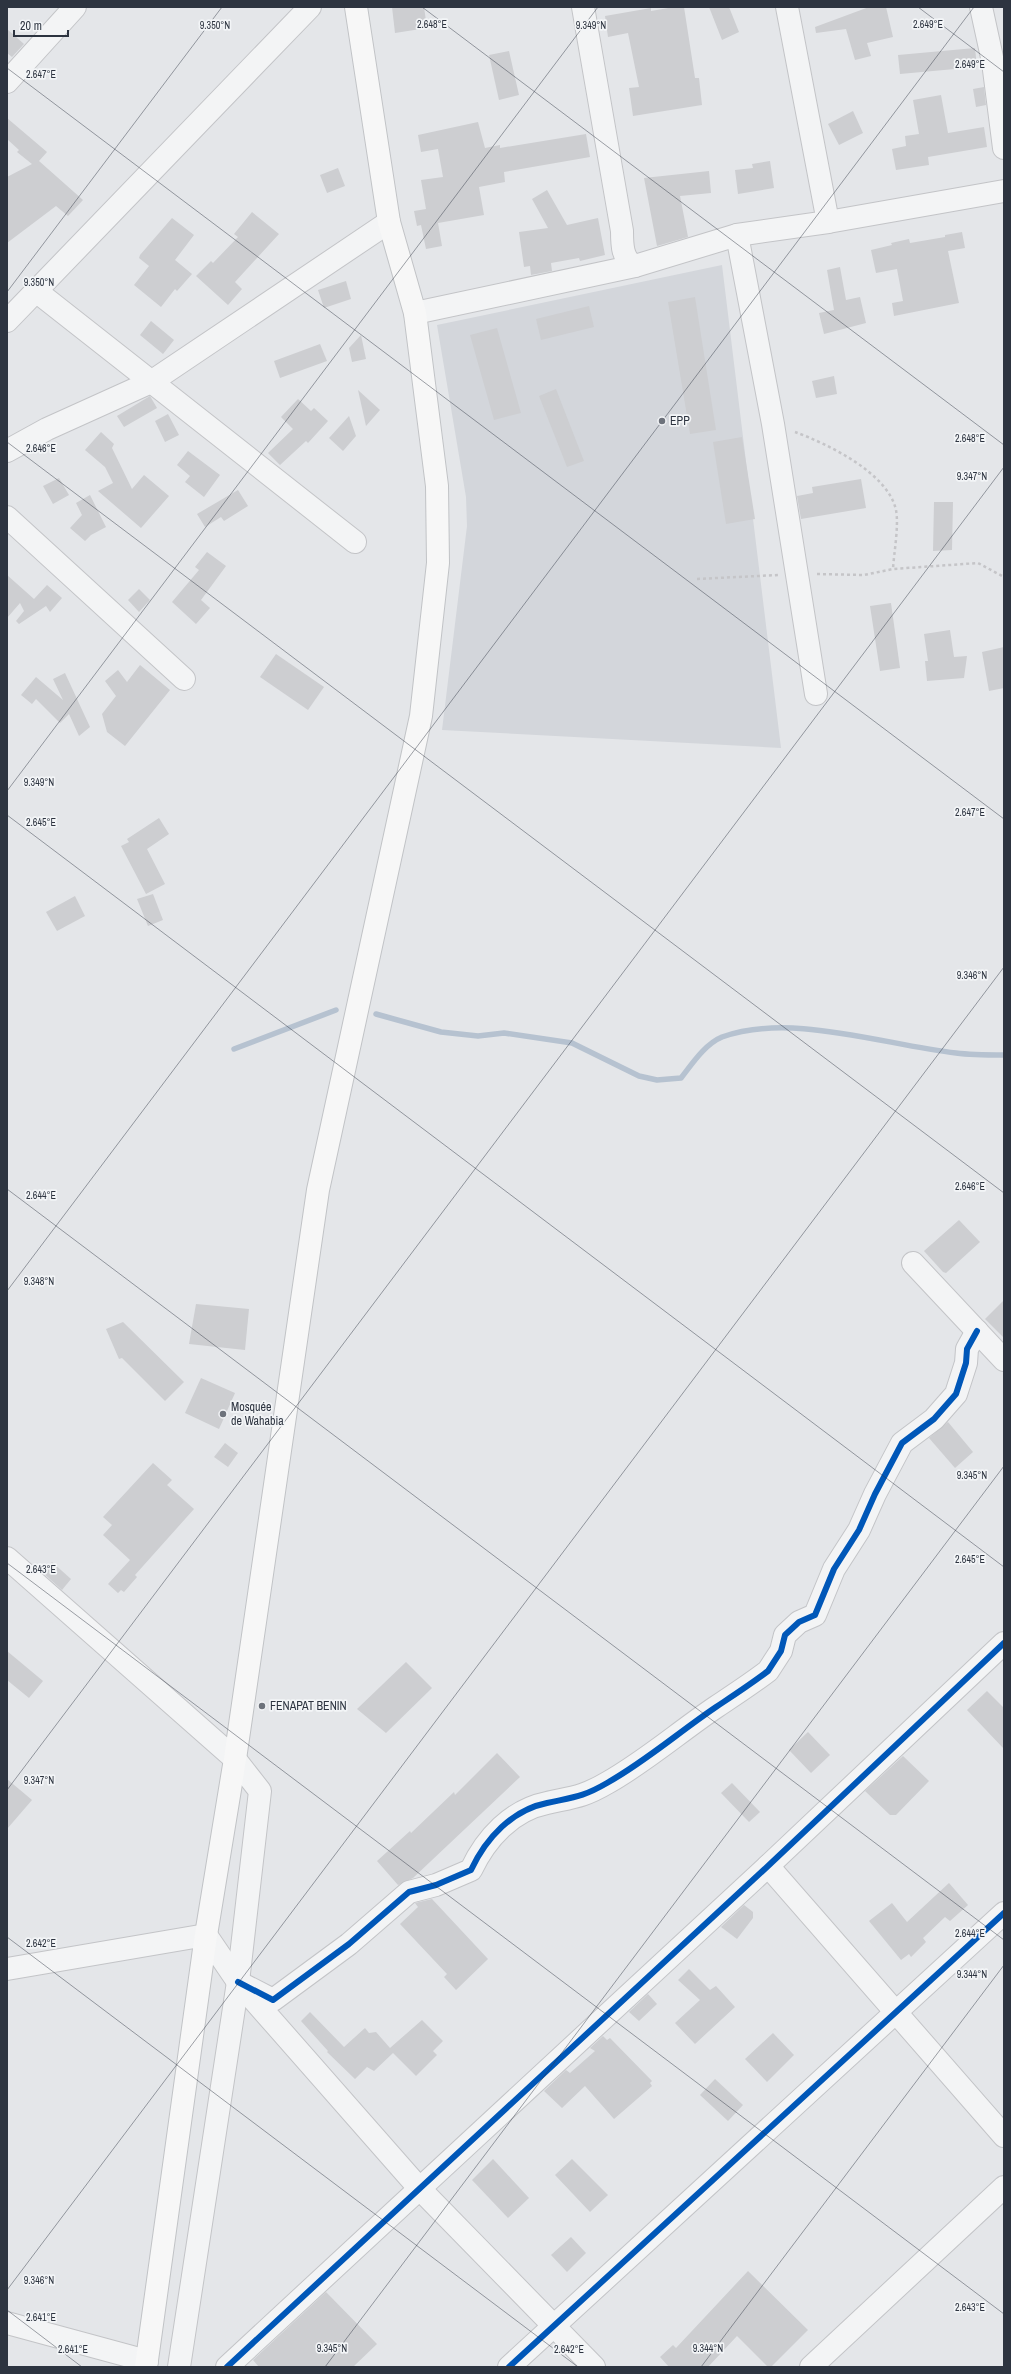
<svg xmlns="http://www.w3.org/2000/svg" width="1011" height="2374" font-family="'Archivo Narrow',sans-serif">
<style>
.built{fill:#d3d6db}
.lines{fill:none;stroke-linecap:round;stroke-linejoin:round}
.stream{stroke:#b6c2d0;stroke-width:5.5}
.building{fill:#cdced1}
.minor-casing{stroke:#c3c4c7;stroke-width:24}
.major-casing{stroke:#c1c3c6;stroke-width:24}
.path{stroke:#c5c5c8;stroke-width:2.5;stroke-dasharray:3 3;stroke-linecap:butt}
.minor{stroke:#f3f4f5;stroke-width:22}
.major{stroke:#f7f7f7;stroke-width:22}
.cycleway-casing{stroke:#f3f5f7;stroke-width:8}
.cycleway{stroke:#0057b8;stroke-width:6}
.ticks{fill:none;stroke:#2d3440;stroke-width:1;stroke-opacity:0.45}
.poi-dot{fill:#6d727b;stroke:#f3f5f7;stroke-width:1.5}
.labels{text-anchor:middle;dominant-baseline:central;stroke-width:3.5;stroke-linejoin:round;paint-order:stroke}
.poi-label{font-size:12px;fill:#2d3440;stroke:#f3f5f7;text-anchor:start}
.ticks-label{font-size:10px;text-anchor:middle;fill:#2d3440;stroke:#f3f5f7;stroke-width:3.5;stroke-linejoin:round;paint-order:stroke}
</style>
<rect width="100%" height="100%" fill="#e4e6e9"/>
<polygon class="built" points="722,265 781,748 442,730 467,526 466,497 437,325"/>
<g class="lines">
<g class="stream">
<path d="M376,1014l65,18 37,4 26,-3 68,10 67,33 18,4 24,-2c11,-14 24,-34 41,-41 69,-25 162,8 234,16 15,2 32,2 48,2"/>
<polyline points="234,1049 336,1010"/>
</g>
</g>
<g class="building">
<polygon points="392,7 424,7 427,28 395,33"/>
<polygon points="674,7 684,7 695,78 699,78 702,105 633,116 629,88 639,87 628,33 608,37 605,16 651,8 651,11"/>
<polygon points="709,7 729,7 739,32 722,40"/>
<polygon points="869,7 886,7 893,37 867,43 871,56 855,60 846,29 816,33 815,27"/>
<polygon points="7,29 24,44 12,57 7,53"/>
<polygon points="975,48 977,67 900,74 898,55"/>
<polygon points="509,51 519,95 499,100 489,55"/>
<polygon points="984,87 986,105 976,107 973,89"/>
<polygon points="941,95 948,133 984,127 987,147 928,157 929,165 896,170 892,149 906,146 905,136 919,134 913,100"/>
<polygon points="853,111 863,133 839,145 828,124"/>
<polygon points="7,118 47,152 39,161 83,200 68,216 56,206 7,243 7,177 32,164 17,152 19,150 7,139"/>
<polygon points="478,122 485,148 500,145 500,148 586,134 590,157 504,172 505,182 479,187 484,215 438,223 442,246 426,249 421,225 417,226 414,211 426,209 421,180 443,177 438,149 421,152 418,135"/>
<polygon points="770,161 774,188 738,194 735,170 753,168 752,164"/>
<polygon points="338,168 345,186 327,193 320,175"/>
<polygon points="709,171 711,193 680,196 688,237 657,246 644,178"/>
<polygon points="547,190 567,225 598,218 605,255 580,261 579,258 551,263 552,271 531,275 530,266 524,267 519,232 548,228 532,199"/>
<polygon points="252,212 279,234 235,282 242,289 228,305 196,276 211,261 213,263 238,237 234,234"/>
<polygon points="172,218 194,235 175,260 192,274 177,291 175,289 161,307 134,285 149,266 139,258 140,255"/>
<polygon points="962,232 965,248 948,251 959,303 894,316 892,303 903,301 897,269 876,273 871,250 892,245 891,243 909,239 910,243 945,237 945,235"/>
<polygon points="840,267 846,300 860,297 866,323 824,334 819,313 834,310 827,270"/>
<polygon points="346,281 351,299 324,308 318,290"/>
<polygon points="695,297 716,430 690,434 668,302"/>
<polygon points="589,306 594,327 541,340 536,319"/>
<polygon points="151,321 174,340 163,354 140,335"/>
<polygon points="497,328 521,413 494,420 470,335"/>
<polygon points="361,335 366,359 352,362 349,348"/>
<polygon points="320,344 327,361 280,378 274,361"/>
<polygon points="834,376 837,394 816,398 812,381"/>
<polygon points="556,389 584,461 567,467 539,396"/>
<polygon points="358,390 380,410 366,426"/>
<polygon points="150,396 157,408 124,427 117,416"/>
<polygon points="298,399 311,411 314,408 328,421 308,443 306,441 280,465 268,453 293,429 281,417"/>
<polygon points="168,414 179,435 165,442 155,421"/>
<polygon points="349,416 356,436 343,451 329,438"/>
<polygon points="101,432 114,444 112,448 132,489 144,475 169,496 141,528 98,491 113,483 105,467 85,450"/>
<polygon points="742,437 755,519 726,524 713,442"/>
<polygon points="188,451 220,475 204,497 185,482 190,476 177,465"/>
<polygon points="59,478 69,495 53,504 43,486"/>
<polygon points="861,479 866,508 801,519 797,496 813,493 812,487"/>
<polygon points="238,490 248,506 224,521 221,517 205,527 197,514"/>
<polygon points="90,495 106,527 91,535 85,541 70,528 82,515 76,503"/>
<polygon points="934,502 953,502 952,550 933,551"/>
<polygon points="207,552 226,566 201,600 210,608 196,624 172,602 199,570 195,567"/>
<polygon points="7,575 34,599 47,585 62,598 50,612 46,606 19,624 16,621 24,611 20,603 7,618"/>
<polygon points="139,589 150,600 139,612 128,600"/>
<polygon points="891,603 900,668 880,671 870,606"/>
<polygon points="950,630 954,657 967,656 964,678 927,681 925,661 928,661 924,634"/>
<polygon points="1004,647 1004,688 989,691 982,652"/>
<polygon points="276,654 324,687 308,710 260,677"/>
<polygon points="140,665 170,690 125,746 107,732 102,714 116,696 105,681 118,670 127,682"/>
<polygon points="65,673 90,727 79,736 69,714 60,723 36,699 32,704 21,695 36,677 63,700 53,679"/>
<polygon points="159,818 169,834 147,849 165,884 146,894 121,846 129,842 127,839"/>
<polygon points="153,894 163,920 148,926 137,899"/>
<polygon points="75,896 85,916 57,931 46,912"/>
<polygon points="959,1220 980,1242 946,1273 943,1272 924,1251"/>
<polygon points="1004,1300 1004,1338 985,1319"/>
<polygon points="196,1304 249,1309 245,1350 189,1344"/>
<polygon points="123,1322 184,1382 165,1401 122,1358 119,1359 106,1329"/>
<polygon points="201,1378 235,1393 219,1429 185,1413"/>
<polygon points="948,1422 973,1452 955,1468 929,1438"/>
<polygon points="225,1443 238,1453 228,1467 214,1457"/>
<polygon points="153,1463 172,1480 167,1485 194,1509 135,1575 137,1577 124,1592 121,1590 118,1593 108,1584 130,1560 103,1535 112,1525 103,1517"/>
<polygon points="52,1562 71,1579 62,1590 42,1572"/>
<polygon points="7,1651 43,1681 29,1698 7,1680"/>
<polygon points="406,1662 432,1688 386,1733 357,1709"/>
<polygon points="987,1691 1004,1708 1004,1749 967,1710"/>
<polygon points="808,1732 830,1755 811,1773 789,1750"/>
<polygon points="497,1753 520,1777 413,1878 398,1885 377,1861 410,1831 411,1833 454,1792 455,1795"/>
<polygon points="903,1756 929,1781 896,1815 890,1815 865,1791"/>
<polygon points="7,1779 32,1800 7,1829"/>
<polygon points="732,1783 760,1812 749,1822 721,1793"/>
<polygon points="949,1883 968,1905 950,1921 945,1917 923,1938 926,1942 911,1957 909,1954 901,1960 869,1921 892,1903 907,1922"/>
<polygon points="432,1899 488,1959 456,1990 444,1977 447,1974 400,1924 418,1907 415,1903"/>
<polygon points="744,1905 753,1912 753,1918 737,1939 721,1927"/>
<polygon points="689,1969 710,1990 716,1986 735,2007 695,2044 675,2023 700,2000 678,1980"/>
<polygon points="648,1994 657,2004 639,2021 629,2012"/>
<polygon points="310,2012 344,2047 365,2028 369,2033 376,2032 390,2048 422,2020 443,2041 433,2051 437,2055 416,2076 393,2053 374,2071 367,2067 355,2079 327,2052 328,2051 301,2021"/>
<polygon points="773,2033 794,2055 767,2082 745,2059"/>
<polygon points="603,2036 607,2040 610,2038 652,2081 650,2083 652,2086 614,2119 585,2086 562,2108 544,2091 566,2070 570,2073 595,2051 590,2048"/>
<polygon points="715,2079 743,2105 728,2121 700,2095"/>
<polygon points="493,2159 529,2198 508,2218 472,2180"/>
<polygon points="572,2159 608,2195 590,2212 555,2175"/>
<polygon points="571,2237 586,2253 567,2272 551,2255"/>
<polygon points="748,2271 808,2330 771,2367 768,2367 737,2336 708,2367 669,2367 660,2357 673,2345 676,2348"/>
<polygon points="326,2292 377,2344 353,2367 259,2367 253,2360"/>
</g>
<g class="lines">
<defs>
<g id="minor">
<path d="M583,7l39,224c0,13 0,29 13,35"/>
<polyline points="787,7 828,222"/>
<polyline points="981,7 993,62 1004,148"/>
<polyline points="7,82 75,7"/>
<polyline points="737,235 773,424 816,694"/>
<polyline points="36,291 355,542"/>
<polyline points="415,313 635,266 737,235 828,222 1004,191"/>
<polyline points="7,321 310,7"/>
<polyline points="7,451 47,429 151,382 389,222"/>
<polyline points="7,517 184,679"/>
<polyline points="913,1263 1004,1360"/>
<polyline points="7,1558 235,1759 260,1791 238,1982 179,2367"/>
<polyline points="768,1866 1004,2136"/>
<polyline points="7,1969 206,1935 238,1982 419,2188 594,2367"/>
<path d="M238,1982l35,18 76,-56 60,-52 27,-7 35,-15c15,-32 41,-60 76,-67 27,-6 36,-6 60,-20 39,-22 72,-51 109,-76 18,-12 35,-23 52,-36l13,-20 4,-16 14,-13 16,-7 19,-46 25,-39 16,-36 27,-51 32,-24 22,-25 10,-31 1,-14 10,-18"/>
<polyline points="7,2323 147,2361"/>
<polyline points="227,2367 768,1866 1004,1643"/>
<polyline points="509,2367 1004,1913"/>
<polyline points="811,2367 1004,2187"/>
</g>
<polyline id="major" points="146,2367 206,1935 235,1759 318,1190 421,716 438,563 437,486 415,313 389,222 356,7"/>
</defs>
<use href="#minor" class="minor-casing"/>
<use href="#major" class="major-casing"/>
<g class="path">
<path d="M795,432c33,12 93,41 101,78 3,16 -2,42 -3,59"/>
<polyline points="817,574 864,575 893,569 978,563 1004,577"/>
<polyline points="697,579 778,575"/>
</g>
<use href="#minor" class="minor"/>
<use href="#major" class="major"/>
<defs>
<g id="cycleway">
<path d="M238,1982l35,18 76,-56 60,-52 27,-7 35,-15c15,-32 41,-60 76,-67 27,-6 36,-6 60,-20 39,-22 72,-51 109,-76 18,-12 35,-23 52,-36l13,-20 4,-16 14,-13 16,-7 19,-46 25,-39 16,-36 27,-51 32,-24 22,-25 10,-31 1,-14 10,-18"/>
<polyline points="227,2367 768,1866 1004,1643"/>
<polyline points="509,2367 1004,1913"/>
</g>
</defs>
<use href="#cycleway" class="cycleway-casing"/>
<use href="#cycleway" class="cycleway"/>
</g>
<path class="ticks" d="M422,7l582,438M918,7l86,65M7,68l997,751M7,292l215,-285M7,442l997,751M7,791l591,-784M7,815l997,752M7,1189l997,751M7,1291l967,-1284M7,1563l997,751M7,1790l997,-1323M7,1937l571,430M7,2290l997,-1323M7,2310l75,57M325,2367l679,-901M701,2367l303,-402"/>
<g class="poi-dot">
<circle cx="662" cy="421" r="4"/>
<circle cx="223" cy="1414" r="4"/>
<circle cx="262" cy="1706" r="4"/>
</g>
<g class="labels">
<g class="poi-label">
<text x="670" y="421">EPP</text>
<text x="231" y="1407">Mosquée<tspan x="231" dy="14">de Wahabia</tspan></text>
<text x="270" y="1706">FENAPAT BENIN</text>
</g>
</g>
<g class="ticks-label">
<text x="432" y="28">2.648°E</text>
<text x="928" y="28">2.649°E</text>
<text x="215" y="29">9.350°N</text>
<text x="591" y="29">9.349°N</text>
<text x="970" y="68">2.649°E</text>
<text x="41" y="78">2.647°E</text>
<text x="39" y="286">9.350°N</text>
<text x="970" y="442">2.648°E</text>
<text x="41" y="452">2.646°E</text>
<text x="972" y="480">9.347°N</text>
<text x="39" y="786">9.349°N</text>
<text x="970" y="816">2.647°E</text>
<text x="41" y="826">2.645°E</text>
<text x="972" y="979">9.346°N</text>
<text x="970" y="1190">2.646°E</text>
<text x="41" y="1199">2.644°E</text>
<text x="39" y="1285">9.348°N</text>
<text x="972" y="1479">9.345°N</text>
<text x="970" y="1563">2.645°E</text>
<text x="41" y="1573">2.643°E</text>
<text x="39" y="1784">9.347°N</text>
<text x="970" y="1937">2.644°E</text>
<text x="41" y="1947">2.642°E</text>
<text x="972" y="1978">9.344°N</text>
<text x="39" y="2284">9.346°N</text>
<text x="970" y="2311">2.643°E</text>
<text x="41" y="2321">2.641°E</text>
<text x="332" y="2352">9.345°N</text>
<text x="708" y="2352">9.344°N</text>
<text x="73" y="2353">2.641°E</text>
<text x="569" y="2353">2.642°E</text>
</g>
<rect width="1011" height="2374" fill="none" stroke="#2d3440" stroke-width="16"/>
<path d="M14 30v6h54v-6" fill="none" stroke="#2d3440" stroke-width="2"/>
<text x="20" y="30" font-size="12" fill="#2d3440" stroke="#f3f5f7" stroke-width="3" paint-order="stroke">20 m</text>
</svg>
